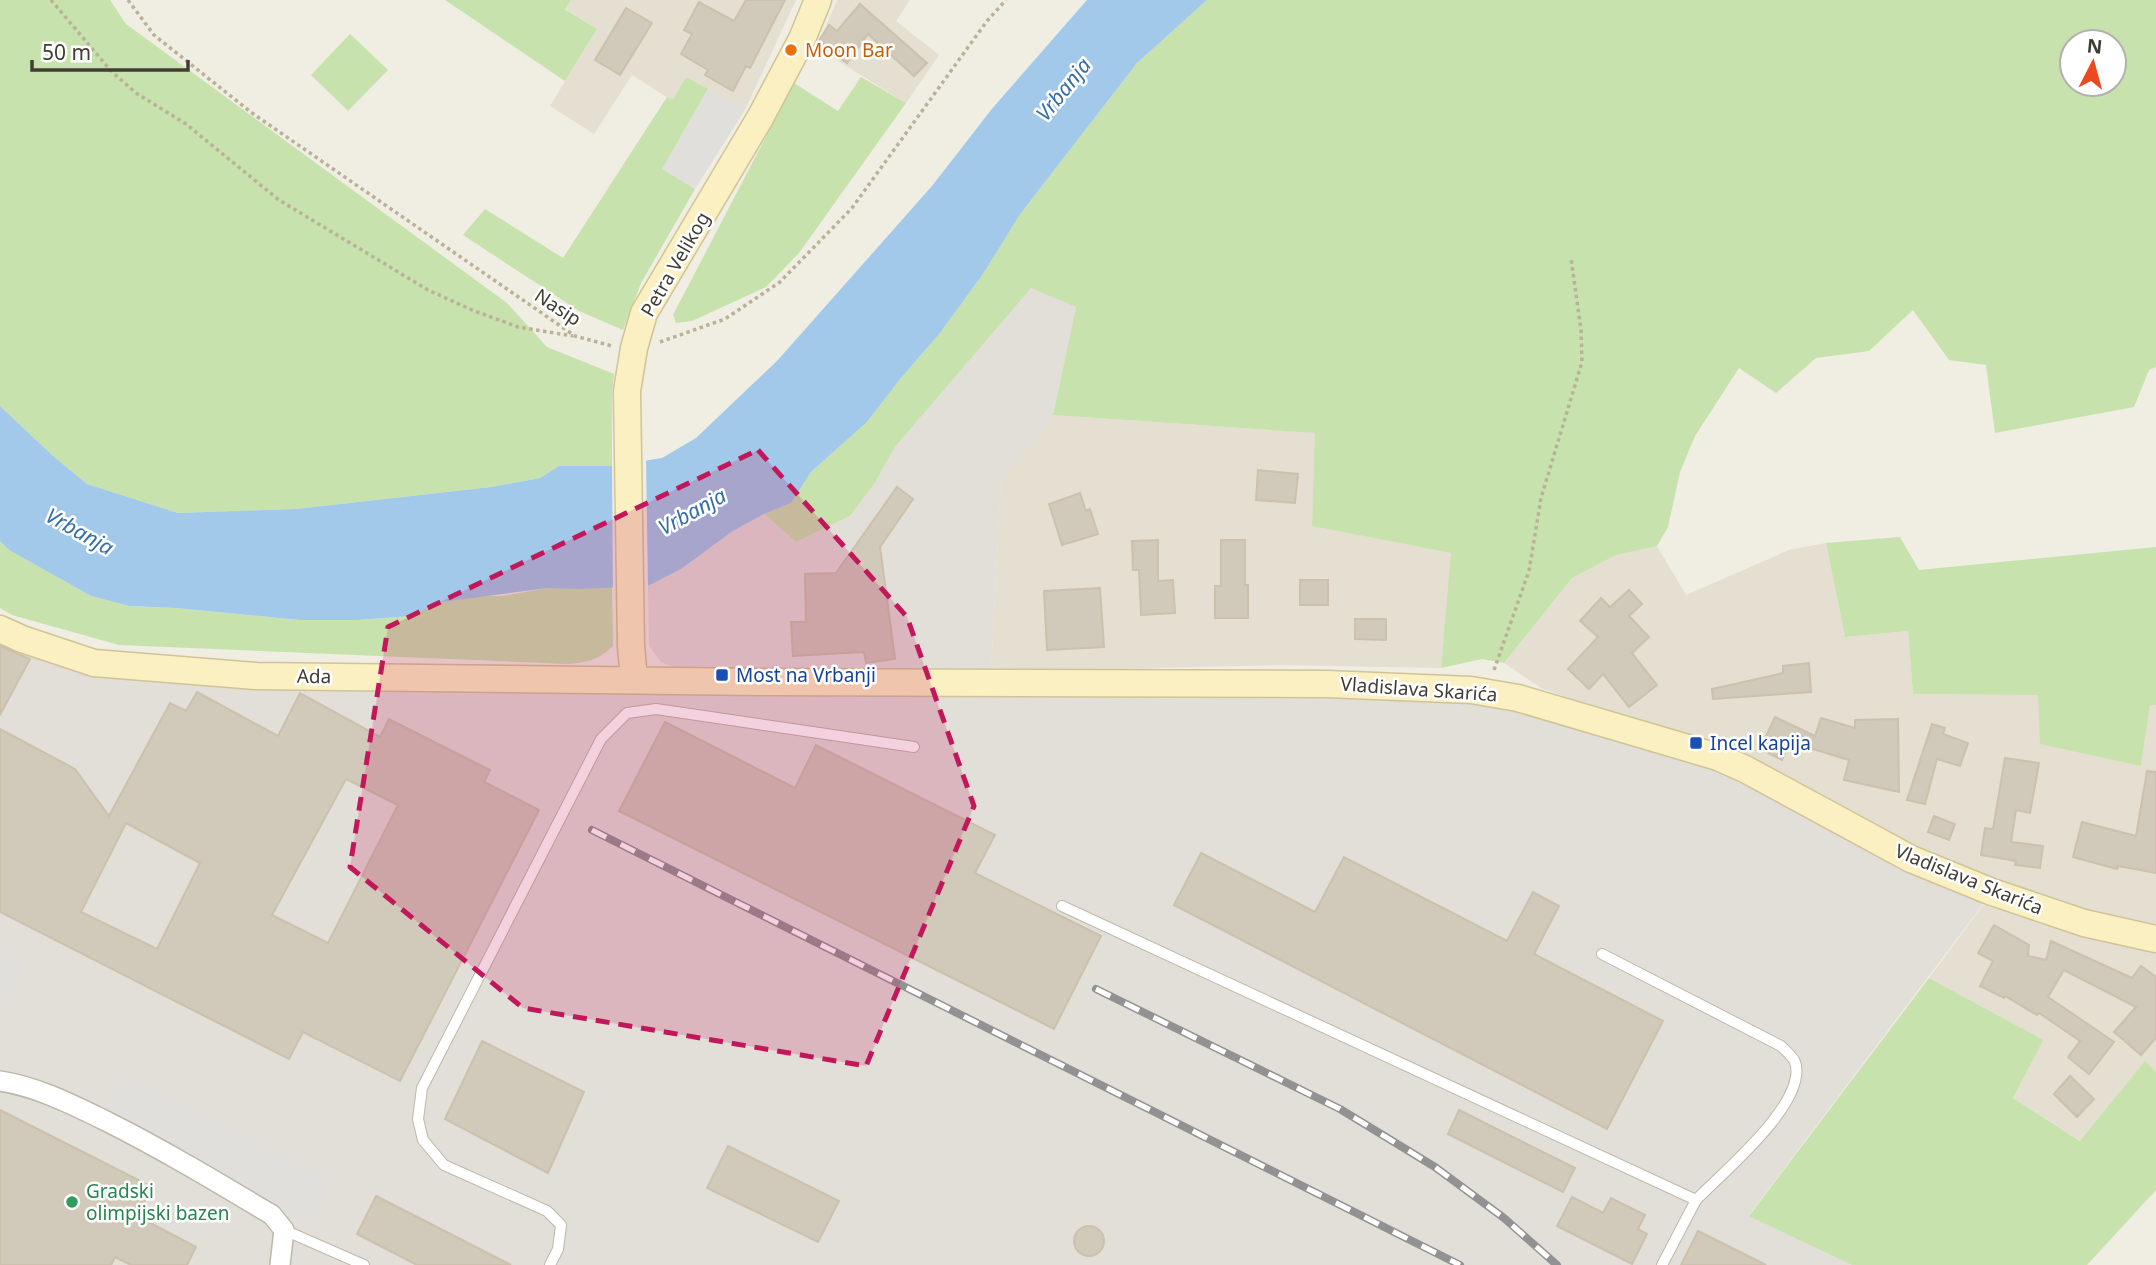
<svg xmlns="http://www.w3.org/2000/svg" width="2156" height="1265" font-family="'Noto Sans',sans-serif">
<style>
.residential{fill:#e4dfd1}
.industrial{fill:#e2ded8}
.green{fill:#c7e2ad;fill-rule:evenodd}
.parking{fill:#e1dfdb}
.water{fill:#a2c8ea}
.pier{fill:#f0ede3}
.building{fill:#d1c9b9;stroke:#cbc1ad;stroke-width:2;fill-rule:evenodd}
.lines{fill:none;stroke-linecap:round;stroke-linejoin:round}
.lane-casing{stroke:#beb8a9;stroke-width:12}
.street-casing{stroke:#beb8a9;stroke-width:22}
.secondary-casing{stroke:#d0c497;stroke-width:29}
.path{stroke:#bbb198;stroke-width:3.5;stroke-dasharray:3.5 3.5;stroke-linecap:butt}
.lane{stroke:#fff;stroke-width:10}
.street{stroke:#fff;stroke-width:19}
.secondary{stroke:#faf0c2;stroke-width:26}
.rail-casing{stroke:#929292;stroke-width:8}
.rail{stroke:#fff;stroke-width:5;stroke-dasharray:16;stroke-linecap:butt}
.marked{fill:#c2185b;fill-opacity:0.2;stroke:#c2185b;stroke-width:5;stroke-dasharray:14 9;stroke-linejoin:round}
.food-dot{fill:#e8710a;stroke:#fff;stroke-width:2.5}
.transit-dot{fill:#1a4fb4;stroke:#fff;stroke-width:2.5}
.leisure-dot{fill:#2e9e5b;stroke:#fff;stroke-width:2.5}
.labels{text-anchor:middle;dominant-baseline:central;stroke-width:5;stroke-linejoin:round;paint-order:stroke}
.food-label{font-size:19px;fill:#c56008;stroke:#fff;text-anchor:start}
.street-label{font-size:19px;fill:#413d34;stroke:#fff}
.transit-label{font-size:19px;fill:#164399;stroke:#fff;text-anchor:start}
.leisure-label{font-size:19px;fill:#27864d;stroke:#fff;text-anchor:start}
.water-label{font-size:21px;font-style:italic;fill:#356fa5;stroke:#fff}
</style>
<rect width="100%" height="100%" fill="#f0ede3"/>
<g class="residential">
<polygon points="571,0 796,0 745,110 686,77 673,101 632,75 594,134 550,106 597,29 565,8"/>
<polygon points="837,0 910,0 896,21 939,55 906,103 817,48"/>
<polygon points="1053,415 1316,433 1312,526 1452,553 1441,668 1279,665 991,672 1001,478 1041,435"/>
<polygon points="1826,543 1845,637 1908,631 1913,694 2038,695 2141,766 2150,705 2156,705 2156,925 2101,917 1954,864 1898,840 1737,749 1715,740 1604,711 1541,688 1504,663 1572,578 1616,555 1657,546 1686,595 1789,550"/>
<polygon points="1983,905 2061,930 2156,953 2156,1072 2145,1062 2081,1141 2013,1098 2042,1040 1929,978"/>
</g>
<g class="industrial">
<polygon points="1031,287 1076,307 1053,415 1041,435 1001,479 991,672 679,669 661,662 649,646 648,586 681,569 733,531 764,514 796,542 850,516 874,484 895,447"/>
<polygon points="0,629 94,663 1471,690 1718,757 1992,892 1749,1215 1852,1265 0,1265"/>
</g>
<g class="green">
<polygon points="0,0 110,0 126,24 507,303 547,347 614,374 612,392 612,466 559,466 540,478 491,487 296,509 178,513 87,484 52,455 0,406"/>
<polygon points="445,0 571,0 565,9 597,29 565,81"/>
<path d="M1207,0h949v367l-7,3 -15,37 -139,26 -9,-68 -37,-5 -36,-50 -44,41 -53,7 -40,35 -37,-25 -44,68 -15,36 -12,55 -11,19 -41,9 -44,23 -68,85 -22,-4 -41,9 10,-115 -139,-27 3,-93 -262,-18 23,-108 -45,-19 -136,159 -21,37 -24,32 -54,26 -32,-28 27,-11 20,-31 56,-50 34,-44 39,-45 43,-59 38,-61 116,-150zM2072,42h42v42h-42z"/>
<polygon points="350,34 388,70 348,111 311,75"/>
<polygon points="686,77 708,89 663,168 695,189 641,283 623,330 579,311 463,235 485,209 563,258 667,97 673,100"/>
<polygon points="861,77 906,103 799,253 766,287 692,321 676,323 673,315 794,83 838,111"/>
<polygon points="1900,537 1919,570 2156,547 2156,705 2150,705 2141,766 2040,744 2038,695 1913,694 1908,631 1845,637 1826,543"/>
<path d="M0,541l9,9 82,46 38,10 47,2 124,12h58l53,-4 31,-14 36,-6h24l46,-8 64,-1 1,59c-14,14 -27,17 -47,18l-447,-19 -107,-30 -12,-7z"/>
<polygon points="1929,978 2043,1040 2013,1098 2080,1141 2145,1061 2156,1072 2156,1190 2087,1265 1852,1265 1749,1216"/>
</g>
<g class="parking">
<polygon points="708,89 745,110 695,189 662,169"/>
<polygon points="0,951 24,963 0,1006"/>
<polygon points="123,1075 330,1180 309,1226 102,1112"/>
</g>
<polygon class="water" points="1087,0 1207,0 1137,63 1021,213 983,274 940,333 901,378 867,422 811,472 791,503 764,514 733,531 681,569 648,586 578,589 548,588 442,602 411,616 358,620 300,620 176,608 129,606 91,596 9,550 0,541 0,406 52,455 87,484 178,513 296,509 491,487 540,478 559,466 612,466 662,458 696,438 777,361 932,186 991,110"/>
<polygon class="pier" points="646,457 648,589 613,591 612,462"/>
<g class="building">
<polygon points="746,0 785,0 750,68 746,66 733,91 705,75 708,70 681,54 692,34 684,30 699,2 734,21"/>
<polygon points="860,4 927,63 914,76 868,34 847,63 818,42 829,25 837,31"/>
<polygon points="626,8 652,23 620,75 595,60"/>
<polygon points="1258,470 1298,474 1295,503 1256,500"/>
<polygon points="897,487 913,499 880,547 895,659 866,663 864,652 793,656 791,622 806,622 805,574 836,573"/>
<polygon points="1080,493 1086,511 1090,509 1098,534 1062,545 1049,504"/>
<polygon points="1158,540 1158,581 1173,580 1175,613 1141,615 1139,570 1133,570 1132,541"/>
<polygon points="1221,540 1245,540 1245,585 1248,585 1248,618 1215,618 1215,586 1221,586"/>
<rect x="1300" y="580" width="28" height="25"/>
<polygon points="1100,588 1104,647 1047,650 1044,591"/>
<polygon points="1629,590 1642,604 1629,616 1649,637 1632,653 1657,685 1629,707 1603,674 1589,689 1568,669 1598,637 1580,621 1601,598 1610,607"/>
<polygon points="1355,619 1386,619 1386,640 1355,639"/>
<polygon points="0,646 30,659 0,715"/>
<polygon points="1809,663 1811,692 1713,699 1712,689 1783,673 1783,666"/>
<path d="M197,692l81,44 22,-43 80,44 9,-18 101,51 -6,12 55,28 -139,271 -97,-49 -14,27 -289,-147v-183l75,40 34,47 61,-113 16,8zM346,779l52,26 -70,138 -56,-28zM126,823l74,40 -43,86 -76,-37z"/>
<polygon points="1775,717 1815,736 1821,718 1855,728 1855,720 1898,719 1899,792 1844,780 1849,760 1790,742 1782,760 1760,749"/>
<polygon points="665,722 795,788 816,745 995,835 975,873 1101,936 1054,1029 619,811"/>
<polygon points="1932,724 1945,728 1943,734 1968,743 1960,766 1937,759 1925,804 1907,800"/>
<polygon points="2005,758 2039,763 2030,813 2016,810 2011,842 2043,846 2040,868 2015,865 2016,861 1981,855 1985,828 1993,829"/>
<polygon points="2147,771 2156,772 2156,873 2118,866 2117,869 2073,857 2082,822 2136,836"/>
<polygon points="1934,816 1955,824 1949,840 1928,832"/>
<polygon points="1201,853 1315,912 1344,857 1507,941 1533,892 1559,906 1534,954 1663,1021 1607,1129 1174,905"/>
<polygon points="1994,925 2029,945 2028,956 2046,960 2051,941 2132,978 2141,966 2156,977 2156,1038 2141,1055 2114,1032 2136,1007 2064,970 2048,997 2114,1042 2089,1074 2068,1057 2080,1041 2039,1013 2037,1015 2005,996 2004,998 1980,986 1993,961 1978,953"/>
<polygon points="482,1041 584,1092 548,1173 445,1119"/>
<polygon points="2070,1076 2094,1099 2077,1117 2054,1094"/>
<polygon points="0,1110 152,1187 137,1216 196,1247 187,1265 131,1265 115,1257 111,1265 0,1265"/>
<polygon points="1459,1110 1575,1168 1563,1192 1448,1134"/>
<polygon points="728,1146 839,1201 818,1242 707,1188"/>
<polygon points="376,1196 511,1265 417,1265 357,1234"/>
<polygon points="1572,1197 1603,1213 1611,1198 1645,1215 1638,1229 1647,1234 1632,1264 1557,1226"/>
<circle cx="1089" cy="1241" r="15"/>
<polygon points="1698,1231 1766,1265 1681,1265"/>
</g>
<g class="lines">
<defs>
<g id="lane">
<polyline points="1062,906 1696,1200 1662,1265"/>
<path d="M1602,954l179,92c4,4 12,11 14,16 14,40 -74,112 -99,138"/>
<polyline points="284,1230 364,1265"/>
<polyline points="550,1265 558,1249 561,1225 547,1211 444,1165 423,1140 418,1119 422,1088 601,739 627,713 656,709 914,747"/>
</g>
<path id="street" d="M0,1081c38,6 71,23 104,39 58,29 113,62 168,95l12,15 -4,35"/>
<g id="secondary">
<polyline points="0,629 22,639 94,663 256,676 760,682 1327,684 1471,690 1518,698 1718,757 1745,769 1911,859 1992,892 2084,923 2156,939"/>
<polyline points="634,680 631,646 627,391 634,348 644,313 760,118 802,39 818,0"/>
</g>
</defs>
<use href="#lane" class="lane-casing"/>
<use href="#street" class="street-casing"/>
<use href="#secondary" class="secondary-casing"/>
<g class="path">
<polyline points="51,0 111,71 136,93 186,124 279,200 428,290 472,310 518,327 573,336"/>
<polyline points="128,0 154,35 252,113 575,336 612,346"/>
<polyline points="660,342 725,319 780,282 852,208 987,21 1006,0"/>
<polyline points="1494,670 1529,571 1541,498 1582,362 1581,330 1571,258"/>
</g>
<use href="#lane" class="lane"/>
<use href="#street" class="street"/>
<use href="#secondary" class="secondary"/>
<defs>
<g id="rail">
<polyline points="592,830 1460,1265"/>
<polyline points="1096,989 1340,1109 1435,1167 1504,1218 1557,1265"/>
</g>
</defs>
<use href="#rail" class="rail-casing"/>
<use href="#rail" class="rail"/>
</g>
<path class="marked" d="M758,450l149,167 67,189 -108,260 -343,-58 -173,-141 38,-240z"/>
<circle class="food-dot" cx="791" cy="50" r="7"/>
<g class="transit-dot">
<rect x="715" y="668" width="14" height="14" rx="3.5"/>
<rect x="1689" y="736" width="14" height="14" rx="3.5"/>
</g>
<circle class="leisure-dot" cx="72" cy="1202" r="7"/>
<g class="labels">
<g class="food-label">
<text x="805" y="50">Moon Bar</text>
</g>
<g class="street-label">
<text transform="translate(675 264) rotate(-60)">Petra Velikog</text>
<text transform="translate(558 307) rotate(33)">Nasip</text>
<text transform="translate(314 676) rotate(1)">Ada</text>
<text transform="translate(1419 689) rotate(4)">Vladislava Skarića</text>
<text transform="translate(1969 879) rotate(22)">Vladislava Skarića</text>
</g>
<g class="transit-label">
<text x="736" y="675">Most na Vrbanji</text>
<text x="1710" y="743">Incel kapija</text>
</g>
<g class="leisure-label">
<text x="86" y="1191">Gradski<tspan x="86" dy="22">olimpijski bazen</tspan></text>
</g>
<g class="water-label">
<text transform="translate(1063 89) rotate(-51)">Vrbanja</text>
<text transform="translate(692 511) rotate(-29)">Vrbanja</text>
<text transform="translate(80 531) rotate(29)">Vrbanja</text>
</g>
</g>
<g transform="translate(2093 63) rotate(6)"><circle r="33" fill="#ffffff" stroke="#b3b1ae" stroke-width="2"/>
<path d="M0-5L12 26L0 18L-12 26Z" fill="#eb4a1e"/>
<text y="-10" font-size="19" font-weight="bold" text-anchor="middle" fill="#413d34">N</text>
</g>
<path d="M32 60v10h156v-10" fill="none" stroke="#413d34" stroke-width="3.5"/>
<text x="42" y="60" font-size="21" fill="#413d34" stroke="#ffffff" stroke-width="5" paint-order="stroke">50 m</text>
</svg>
